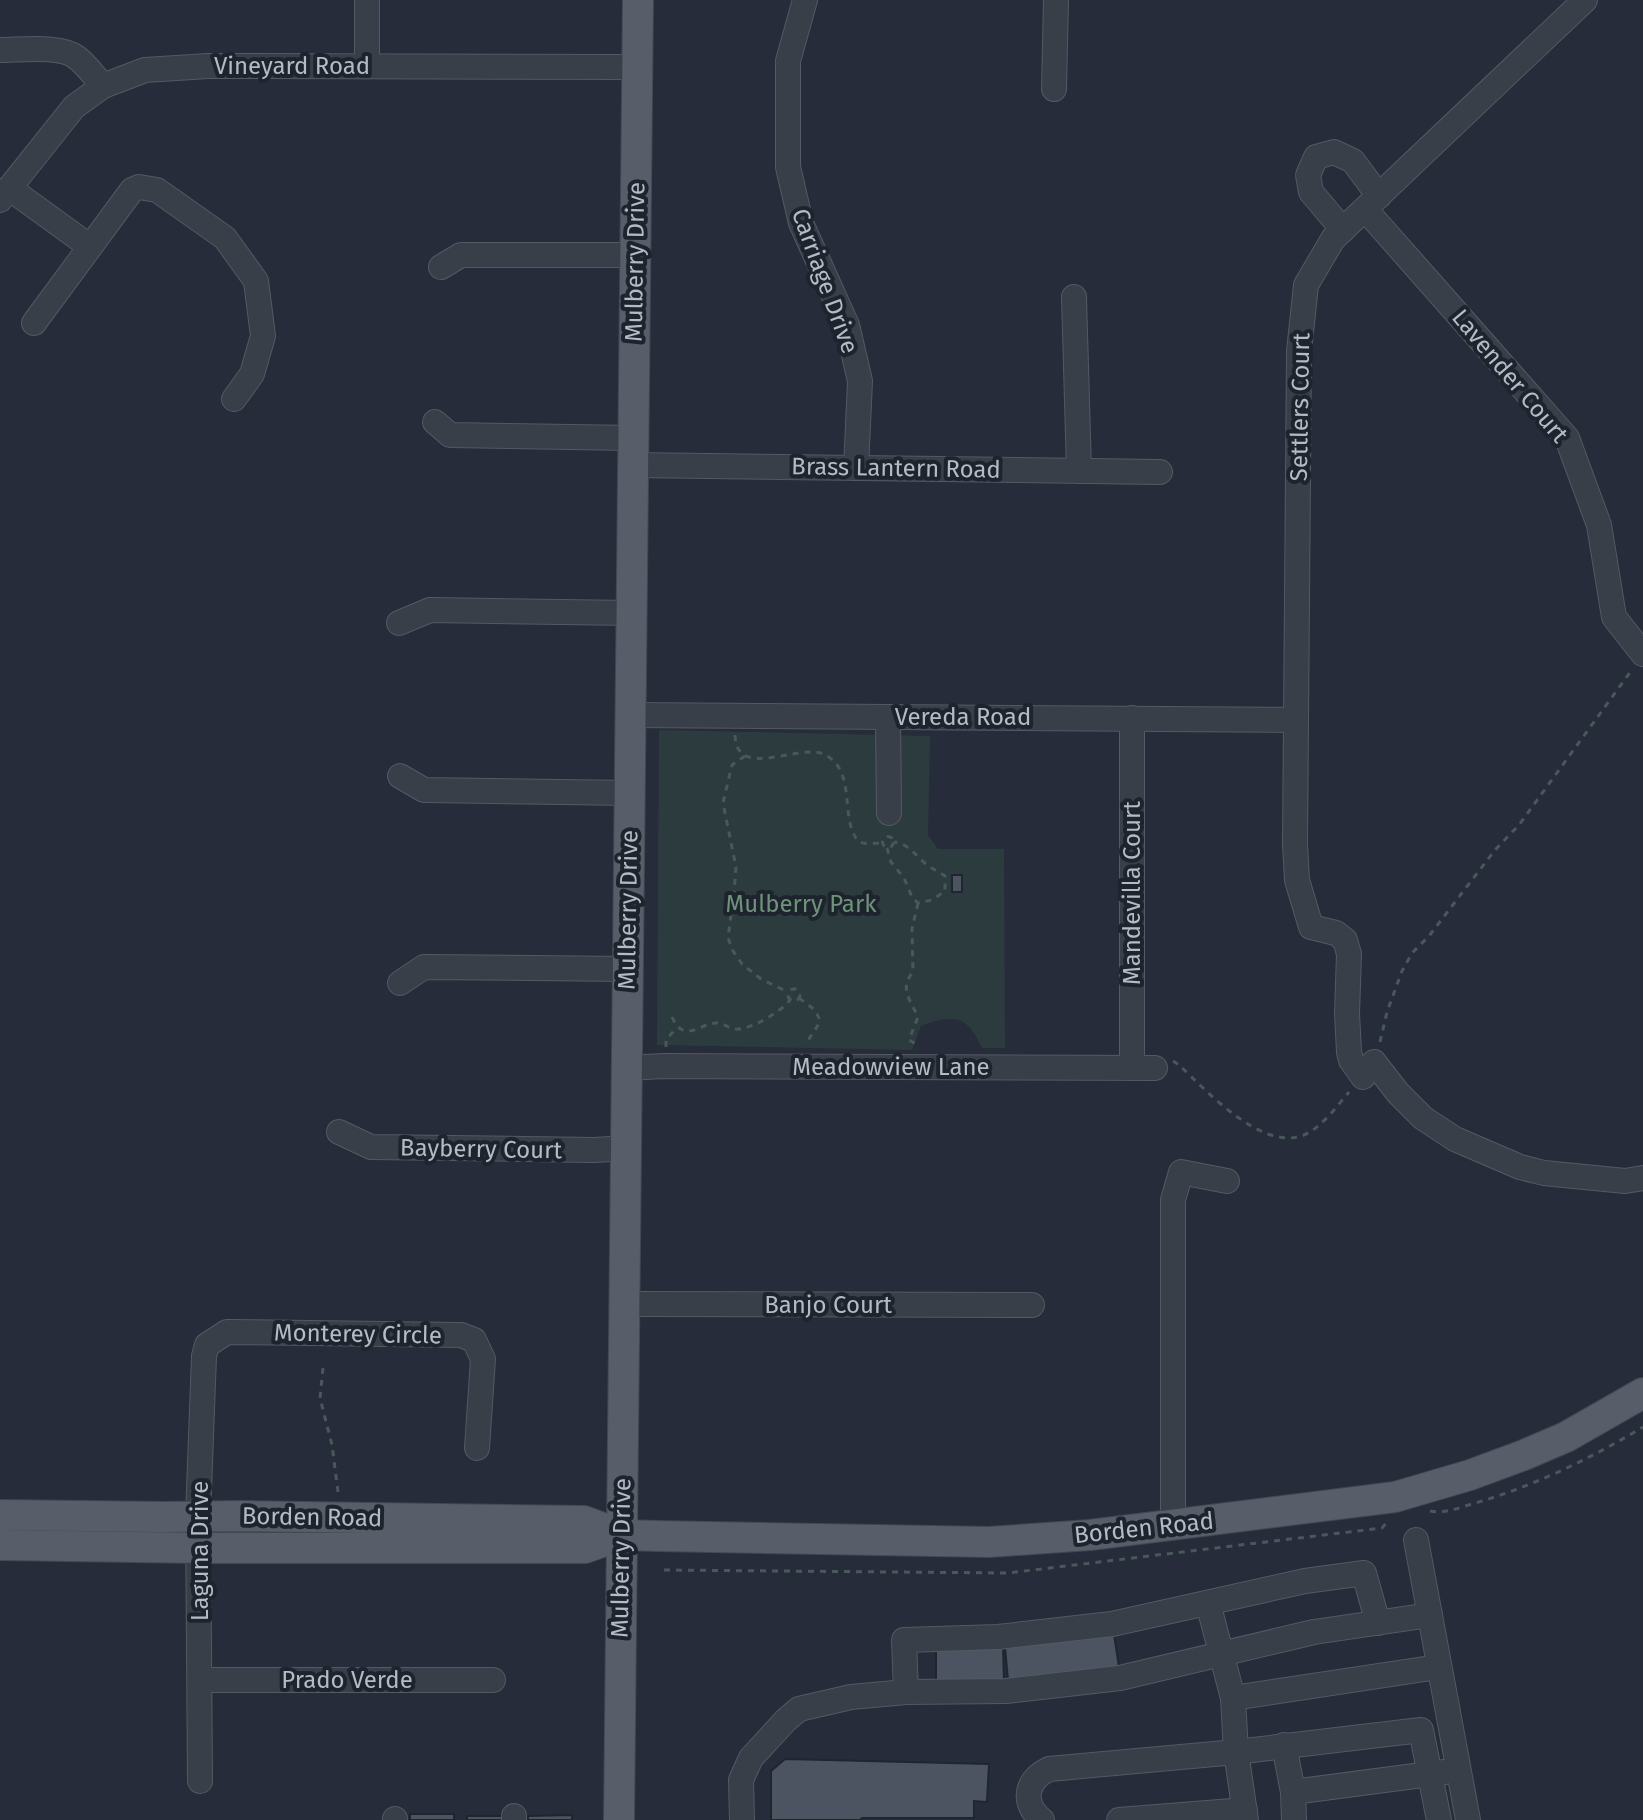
<svg xmlns="http://www.w3.org/2000/svg" width="1643" height="1820" font-family="'Fira Sans',sans-serif">
<style>
.green{fill:#2c3c3e}
.building{fill:#4c5462;stroke:#202630;stroke-width:2}
.lines{fill:none;stroke-linecap:round;stroke-linejoin:round}
.minor-casing{stroke:#545a64;stroke-width:26}
.major-casing{stroke:#424852;stroke-width:32}
.path{stroke:#49585b;stroke-width:3;stroke-dasharray:6 6;stroke-linecap:butt}
.minor{stroke:#393f49;stroke-width:24}
.major{stroke:#575d69;stroke-width:30}
.labels{text-anchor:middle;dominant-baseline:central;stroke-width:8;stroke-linejoin:round;paint-order:stroke}
.street-label{font-size:24px;fill:#b5bac5;stroke:#1e242e}
.park-label{font-size:24px;fill:#6f937a;stroke:#1e242e}
</style>
<rect width="100%" height="100%" fill="#262c39"/>
<path class="green" d="M659,730l271,6 -2,99 10,14h66l1,199h-23c-15,-34 -29,-34 -61,-22l-9,24 -255,-5z"/>
<g class="building">
<rect x="952" y="875" width="10" height="17"/>
<polygon points="1114,1634 1119,1667 1008,1680 1005,1647"/>
<polygon points="1003,1647 1004,1681 936,1682 936,1648"/>
<polygon points="785,1759 989,1764 987,1802 974,1801 974,1818 862,1818 860,1820 771,1820 771,1771"/>
<rect x="410" y="1814" width="44" height="6"/>
<polygon points="572,1815 572,1820 528,1820 528,1816"/>
<rect x="467" y="1816" width="47" height="4"/>
</g>
<g class="lines">
<defs>
<g id="minor">
<polyline points="367,0 367,66"/>
<polyline points="805,0 788,61 788,167 801,223 847,325 860,381 856,468"/>
<path d="M0,50c20,0 60,-5 76,7 10,7 18,19 27,29"/>
<polyline points="1054,89 1056,0"/>
<polyline points="9,188 89,246"/>
<polyline points="0,200 74,107 103,86 145,70 208,66 638,67"/>
<polyline points="1365,209 1567,438 1599,525 1614,617 1643,654"/>
<polyline points="1343,230 1311,192 1308,175 1316,157 1334,152 1353,161 1379,196"/>
<polyline points="441,267 461,255 635,255"/>
<polyline points="1074,297 1079,471"/>
<polyline points="34,323 132,190 139,187 157,190 225,238 256,281 263,336 252,374 234,399"/>
<polyline points="435,422 450,435 633,438"/>
<polyline points="633,465 1160,472"/>
<polyline points="399,623 430,610 631,613"/>
<polyline points="630,715 1296,720"/>
<polyline points="888,717 889,813"/>
<polyline points="400,776 424,790 630,793"/>
<polyline points="400,983 424,967 628,969"/>
<polyline points="1374,1062 1398,1093 1423,1118 1455,1139 1520,1167 1544,1173 1625,1181 1643,1178"/>
<polyline points="627,1068 664,1066 1155,1068"/>
<polyline points="1132,1068 1132,718"/>
<polyline points="1363,1077 1351,1060 1349,1052 1347,1013 1349,954 1345,940 1336,933 1311,927 1297,880 1295,844 1299,351 1306,285 1333,239 1585,0"/>
<polyline points="339,1132 371,1147 594,1150 627,1148"/>
<polyline points="624,1304 1032,1305"/>
<polyline points="1173,1526 1173,1200 1181,1172 1227,1181"/>
<polyline points="1416,1540 1468,1820"/>
<polyline points="1208,1603 1233,1698 1236,1752 1246,1820"/>
<polyline points="1378,1623 1364,1573 1305,1581 1112,1624 998,1637 904,1640 906,1692 1006,1691 1120,1678 1314,1632 1430,1615"/>
<polyline points="200,1680 493,1680"/>
<polyline points="1233,1698 1438,1667"/>
<polyline points="1284,1745 1293,1792 1294,1820"/>
<polyline points="200,1781 198,1517 204,1356 207,1345 227,1332 461,1335 474,1340 483,1359 477,1448"/>
<polyline points="1293,1792 1445,1772"/>
<polyline points="395,1819 395,1820"/>
<polyline points="514,1820 514,1816"/>
<polyline points="742,1820 741,1780 751,1758 786,1720 799,1709 851,1697 906,1692"/>
<path d="M1042,1820c-21,-17 -16,-40 7,-51l187,-17 185,-22 18,90"/>
<polyline points="1119,1820 1245,1810"/>
</g>
<g id="major">
<polyline points="0,1515 164,1517 240,1516 584,1521 622,1535 657,1536 989,1542 1090,1535 1395,1497 1470,1475 1524,1455 1566,1437 1643,1393"/>
<polyline points="0,1545 199,1548 585,1548 622,1535"/>
<polyline points="619,1820 638,0"/>
</g>
</defs>
<use href="#minor" class="minor-casing"/>
<use href="#major" class="major-casing"/>
<g class="path">
<path d="M735,735c1,46 65,8 88,19 30,13 20,50 29,76 2,4 3,8 6,11 6,4 17,2 24,2"/>
<polyline points="745,756 732,765 723,803 736,867 734,893 728,938 733,951 742,964 761,979 788,992"/>
<circle cx="888" cy="842" r="5.5"/>
<path d="M887,848l4,14 13,16 8,19 6,6 14,-3 13,-9v-15c-6,-4 -12,-7 -18,-11 -11,-9 -18,-21 -33,-23"/>
<path d="M918,903l-6,26 1,43c-14,17 -3,27 5,45l-9,23 9,5"/>
<circle cx="794" cy="995" r="6"/>
<path d="M799,998l16,12 5,10c-3,10 -11,15 -13,25"/>
<path d="M672,1017c12,27 27,7 44,6 6,-1 12,5 18,6 15,2 47,-17 56,-29"/>
<polyline points="1380,1042 1387,1012 1402,971 1412,953 1429,936 1495,850 1519,825 1631,671"/>
<polyline points="666,1047 666,1040 677,1027"/>
<path d="M1173,1061l6,4c28,26 83,87 125,70 18,-8 33,-29 45,-43"/>
<polyline points="323,1368 320,1398 332,1445 338,1492"/>
<path d="M1430,1511c14,3 28,-3 42,-7 60,-17 118,-45 171,-77"/>
<polyline points="664,1570 1008,1573 1382,1528 1387,1522"/>
</g>
<use href="#minor" class="minor"/>
<use href="#major" class="major"/>
</g>
<g class="labels">
<g class="street-label">
<text x="292" y="66">Vineyard Road</text>
<text transform="translate(635 262) rotate(-89)">Mulberry Drive</text>
<text transform="translate(825 281) rotate(70)">Carriage Drive</text>
<text transform="translate(1510 376) rotate(50)">Lavender Court</text>
<text transform="translate(1300 407) rotate(-89)">Settlers Court</text>
<text transform="translate(896 468) rotate(1)">Brass Lantern Road</text>
<text x="963" y="717">Vereda Road</text>
<text transform="translate(1132 893) rotate(-90)">Mandevilla Court</text>
<text transform="translate(628 910) rotate(-89)">Mulberry Drive</text>
<text x="891" y="1067">Meadowview Lane</text>
<text transform="translate(481 1149) rotate(1)">Bayberry Court</text>
<text x="828" y="1305">Banjo Court</text>
<text transform="translate(358 1334) rotate(1)">Monterey Circle</text>
<text transform="translate(312 1517) rotate(1)">Borden Road</text>
<text transform="translate(1144 1528) rotate(-6)">Borden Road</text>
<text transform="translate(200 1551) rotate(-90)">Laguna Drive</text>
<text transform="translate(621 1558) rotate(-89)">Mulberry Drive</text>
<text x="347" y="1680">Prado Verde</text>
</g>
<g class="park-label">
<text x="801" y="904">Mulberry Park</text>
</g>
</g>
</svg>
